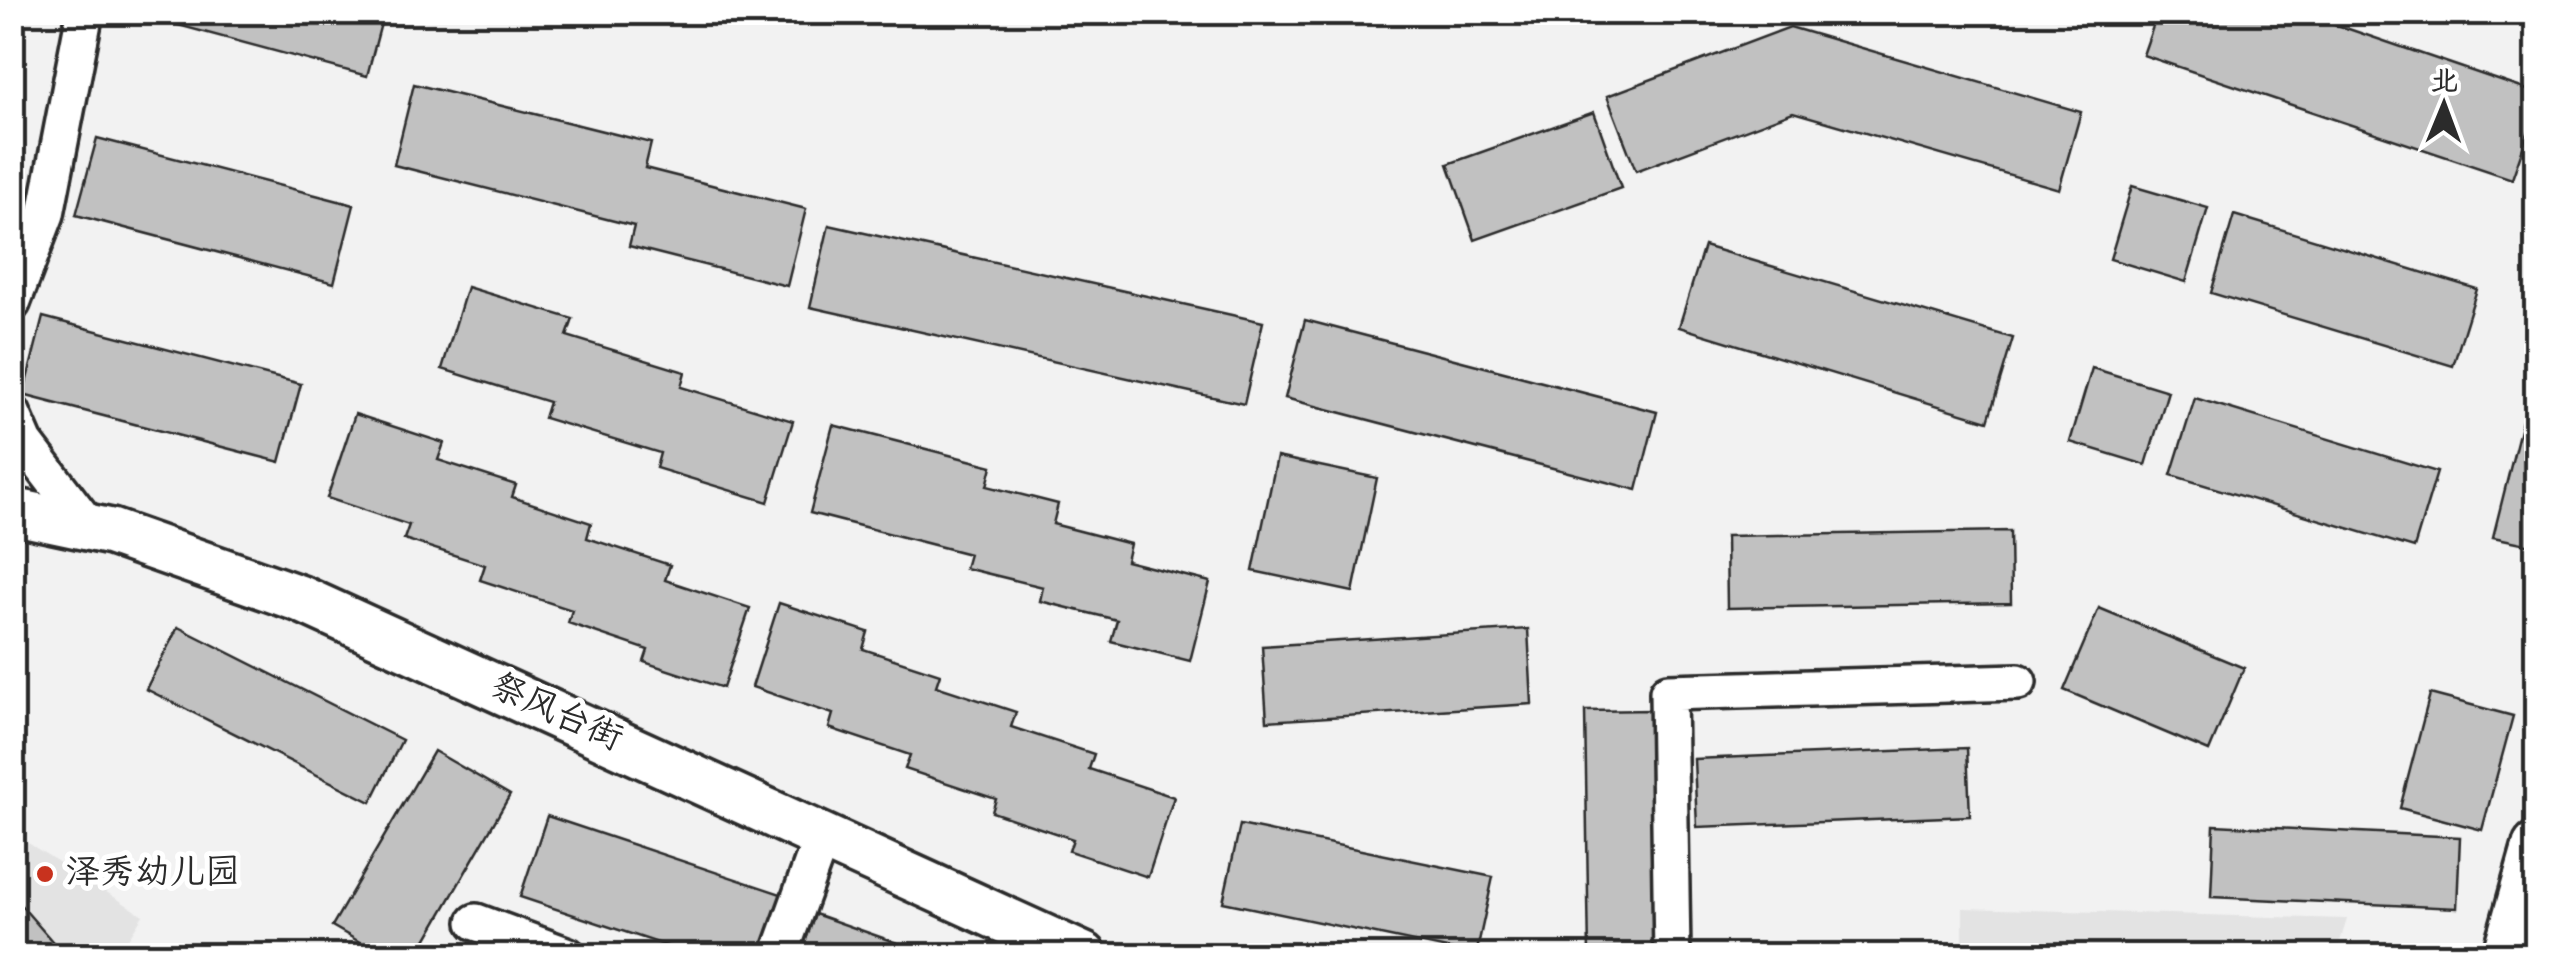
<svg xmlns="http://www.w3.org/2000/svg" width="2549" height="968" font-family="'Indie Flower','LXGW WenKai TC',sans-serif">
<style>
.built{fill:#e3e3e3}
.building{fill:#c1c1c1;stroke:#2b2b2b;stroke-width:2.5}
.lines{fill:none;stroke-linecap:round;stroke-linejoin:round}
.minor-casing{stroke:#2b2b2b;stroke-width:42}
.major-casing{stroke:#2b2b2b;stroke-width:52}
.minor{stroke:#fff;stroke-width:35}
.major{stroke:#fff;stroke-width:45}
.poi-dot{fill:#c8321e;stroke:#fff;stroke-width:4}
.labels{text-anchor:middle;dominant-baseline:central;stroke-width:10;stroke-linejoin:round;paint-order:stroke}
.street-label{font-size:35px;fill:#2b2b2b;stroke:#fff}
.poi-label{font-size:35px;fill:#2b2b2b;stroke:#fff;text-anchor:start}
</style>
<rect width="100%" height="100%" fill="#f2f2f2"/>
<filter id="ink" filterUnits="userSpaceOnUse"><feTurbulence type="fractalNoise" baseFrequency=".01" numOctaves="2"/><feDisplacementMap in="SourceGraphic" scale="20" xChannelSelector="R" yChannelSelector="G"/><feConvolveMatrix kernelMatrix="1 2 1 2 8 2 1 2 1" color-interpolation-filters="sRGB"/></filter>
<g filter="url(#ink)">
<g class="built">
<polygon points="12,833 143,915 118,955 13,955"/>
<polygon points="1963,908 2347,919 2336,955 1963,956"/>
</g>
<g class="building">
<polygon points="130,12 384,12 367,76"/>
<polygon points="2158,12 2299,12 2536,93 2536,110 2512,179 2143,55"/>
<polygon points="1790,27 2081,112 2059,189 1793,112 1636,171 1607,96"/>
<polygon points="414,84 651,143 645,168 806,209 787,286 629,246 634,226 394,165"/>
<polygon points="1594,112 1621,188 1475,240 1448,164"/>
<polygon points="97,138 354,205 334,283 76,215"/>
<polygon points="2132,186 2208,208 2186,282 2110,259"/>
<polygon points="2234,215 2477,289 2453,366 2211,293"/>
<polygon points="829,225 1263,322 1244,404 810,307"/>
<polygon points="1704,246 2013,338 1988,421 1679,327"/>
<polygon points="467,287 573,319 567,336 685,372 681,387 793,421 768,502 656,468 660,453 544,418 549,402 442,369"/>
<polygon points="43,317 301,384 280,462 23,395"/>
<polygon points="1305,320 1657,412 1637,490 1285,398"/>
<polygon points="2536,365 2536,546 2493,537"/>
<polygon points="2092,368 2168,391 2146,465 2070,442"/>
<polygon points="2195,398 2437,472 2414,548 2171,475"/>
<polygon points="355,414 444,443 438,460 516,485 512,497 591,523 587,538 670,565 665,580 750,608 723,688 644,662 648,650 568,623 572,610 480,580 485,565 404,539 409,525 327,498"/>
<polygon points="833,425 992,466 987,486 1058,504 1053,524 1130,544 1126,561 1210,582 1190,661 1111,641 1117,620 1040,601 1043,587 965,568 969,554 810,513"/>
<polygon points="1277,457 1377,478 1353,592 1253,571"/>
<polygon points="2010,531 2011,603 1727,608 1726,536"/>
<polygon points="779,603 868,632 863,649 940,674 936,686 1016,712 1011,727 1094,754 1089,769 1174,797 1148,877 1069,851 1073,839 992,812 996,799 905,769 910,755 829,728 833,714 752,687"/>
<polygon points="2099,608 2244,668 2209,751 2064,690"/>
<polygon points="178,627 402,740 371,802 146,689"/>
<polygon points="1528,629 1532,704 1267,721 1262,646"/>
<polygon points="2430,694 2513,716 2482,830 2400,808"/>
<polygon points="1654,710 1659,956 1589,956 1585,711"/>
<polygon points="1967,748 1970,816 1697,827 1694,759"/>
<polygon points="434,751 510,795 417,956 384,956 332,926"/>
<polygon points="547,816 784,895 764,956 697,956 520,897"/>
<polygon points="1240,825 1493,877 1476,955 1223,902"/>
<polygon points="2214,825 2460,837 2457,908 2211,897"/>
<polygon points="12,895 65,956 12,956"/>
<polygon points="815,914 934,956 800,956"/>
</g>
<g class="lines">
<defs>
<g id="minor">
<polyline points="12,303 46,214 85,12"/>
<polyline points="12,413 25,443 90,528"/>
<polyline points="476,922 568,956"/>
<polyline points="779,956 823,834"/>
<polyline points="1672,956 1668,692 2018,682"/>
</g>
<g id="major">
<polyline points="12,511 111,532 301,599 1084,956"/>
<polyline points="2505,956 2536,846"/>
</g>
</defs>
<use href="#minor" class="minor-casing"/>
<use href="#major" class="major-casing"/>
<use href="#minor" class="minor"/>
<use href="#major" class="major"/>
</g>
</g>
<circle class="poi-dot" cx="45" cy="874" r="10"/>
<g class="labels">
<g class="street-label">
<text transform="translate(556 714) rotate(24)">祭风台街</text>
</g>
<g class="poi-label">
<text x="65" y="874">泽秀幼儿园</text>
</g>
</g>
<rect width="2549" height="968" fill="none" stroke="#fff" stroke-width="50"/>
<rect x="25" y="25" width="2499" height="918" fill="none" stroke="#2b2b2b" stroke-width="4" filter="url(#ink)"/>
<g transform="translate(2444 105) rotate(1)" stroke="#ffffff" stroke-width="8" paint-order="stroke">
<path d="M0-8L18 38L0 25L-18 38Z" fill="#2b2b2b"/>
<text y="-15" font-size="28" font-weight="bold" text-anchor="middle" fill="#2b2b2b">北</text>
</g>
</svg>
